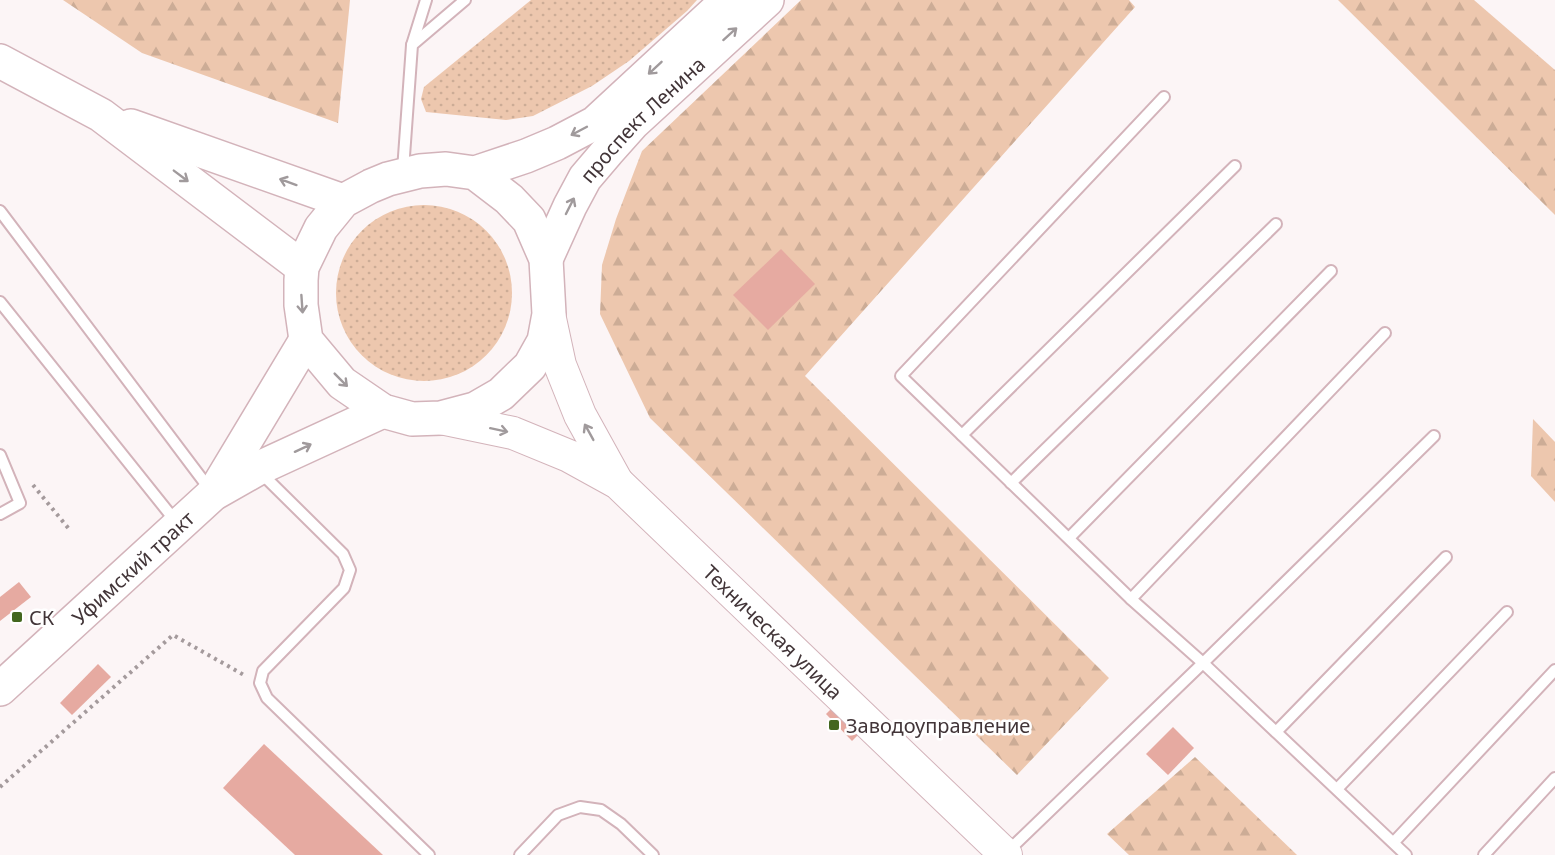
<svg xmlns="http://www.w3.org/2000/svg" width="1555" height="855" font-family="'Noto Sans',sans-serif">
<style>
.grass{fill:url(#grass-dots)}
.forest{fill:url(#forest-firs)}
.building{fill:#e6aaa1}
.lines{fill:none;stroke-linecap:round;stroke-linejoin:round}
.service-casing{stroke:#d3b3ba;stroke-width:14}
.secondary-casing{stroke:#d3b3ba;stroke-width:34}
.primary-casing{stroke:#d3b3ba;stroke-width:36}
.path{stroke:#a49a9c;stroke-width:4;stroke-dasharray:3 4.5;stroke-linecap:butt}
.service{stroke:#fff;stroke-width:10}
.secondary{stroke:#fff;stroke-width:32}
.primary{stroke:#fff;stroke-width:33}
.oneway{stroke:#a09a9c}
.poi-dot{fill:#43661e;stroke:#fff;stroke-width:2}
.labels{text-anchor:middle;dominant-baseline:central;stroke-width:5;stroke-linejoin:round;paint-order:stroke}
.street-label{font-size:20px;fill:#423538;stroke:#fff}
.poi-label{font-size:20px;fill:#423538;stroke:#fff;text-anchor:start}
</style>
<defs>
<pattern id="grass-dots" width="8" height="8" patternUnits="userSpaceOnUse" patternTransform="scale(1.5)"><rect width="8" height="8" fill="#edc7ae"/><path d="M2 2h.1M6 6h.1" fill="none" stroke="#ccac96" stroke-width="1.8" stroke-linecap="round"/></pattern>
<pattern id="forest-firs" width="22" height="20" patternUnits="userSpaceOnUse" patternTransform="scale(1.5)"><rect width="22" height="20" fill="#edc7ae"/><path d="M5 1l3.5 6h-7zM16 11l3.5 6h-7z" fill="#ccac96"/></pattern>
</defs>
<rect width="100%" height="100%" fill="#fcf5f6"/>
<g class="grass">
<polygon points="531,0 697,0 687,11 629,61 592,86 533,116 506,120 426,112 421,99 424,87"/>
<circle cx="424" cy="293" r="88"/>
</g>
<g class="forest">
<polygon points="63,0 350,0 338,123 142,53"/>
<polygon points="801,0 1129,0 1135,7 805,376 1109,678 1017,775 650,418 600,314 602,265 616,219 642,151"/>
<polygon points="1338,0 1474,0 1555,70 1555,215"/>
<polygon points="1533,419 1555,442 1555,502 1531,476"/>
<polygon points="1195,757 1297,855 1129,855 1107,834"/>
</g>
<g class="building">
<polygon points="781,249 815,284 768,330 733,295"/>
<polygon points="19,582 31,597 0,621 0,597"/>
<polygon points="98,664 111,677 72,715 60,703"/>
<polygon points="836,704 863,730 852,741 826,714"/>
<polygon points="1173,727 1194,748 1168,775 1146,754"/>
<polygon points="264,744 383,855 295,855 223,788"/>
</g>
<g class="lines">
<defs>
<g id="service">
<polyline points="412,45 426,0"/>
<polyline points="1164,97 901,376 1131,599 1203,663 1406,855"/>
<polyline points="403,170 412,45 465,0"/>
<polyline points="0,211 211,491"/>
<polyline points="0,302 177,523"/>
<polyline points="962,435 1235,166"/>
<polyline points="0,455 20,503 0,514"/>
<polyline points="259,471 343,554 350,570 344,588 263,671 260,683 267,698 429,855"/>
<polyline points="1011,483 1276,224"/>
<polyline points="1069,538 1331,271"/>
<polyline points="1131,599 1385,333"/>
<polyline points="1276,732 1446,557"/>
<polyline points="1337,789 1507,612"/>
<polyline points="1394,842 1555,670"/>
<polyline points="1006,853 1203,663 1434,436"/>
<polyline points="520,855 558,815 580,807 601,810 621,824 653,855"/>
<polyline points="1484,855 1555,778"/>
</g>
<g id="secondary">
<polyline points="549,314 560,365 580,415 617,482"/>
<path id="s1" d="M441,418l72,15 56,23 49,27 388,372"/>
</g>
<g id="primary">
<polyline points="0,61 101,115 302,267"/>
<polyline points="131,126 343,201"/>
<polyline points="475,173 509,199 529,220 546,259 549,314 544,341 530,366 501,394 475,409 441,418 412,419 383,411 342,383 306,340 301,305 301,280 302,267 321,228 343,201 371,186 388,179 420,171 446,169 475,173 526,156 557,143 595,123 728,0"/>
<path id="s2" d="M546,259l24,-53 15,-28 23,-27 25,-28 134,-123"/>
<polyline points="214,493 306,340"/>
<path id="s3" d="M0,689l213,-195 44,-25 126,-58"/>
</g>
</defs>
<use href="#service" class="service-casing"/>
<use href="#secondary" class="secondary-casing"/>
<use href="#primary" class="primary-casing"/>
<g class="path">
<polyline points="33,485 69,529"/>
<polyline points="0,787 173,635 244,675"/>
</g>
<use href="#service" class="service"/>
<use href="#secondary" class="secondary"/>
<use href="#primary" class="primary"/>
</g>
<defs><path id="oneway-shaft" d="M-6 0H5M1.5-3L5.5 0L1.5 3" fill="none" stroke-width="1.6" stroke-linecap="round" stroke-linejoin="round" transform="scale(1.5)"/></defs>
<g class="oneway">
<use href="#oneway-shaft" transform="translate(730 34) rotate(-42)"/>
<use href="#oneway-shaft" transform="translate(655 68) rotate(137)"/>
<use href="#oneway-shaft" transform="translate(579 131) rotate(152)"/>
<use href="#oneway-shaft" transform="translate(181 176) rotate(37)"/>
<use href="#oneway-shaft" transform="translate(288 182) rotate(-160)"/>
<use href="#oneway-shaft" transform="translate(570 206) rotate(-63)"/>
<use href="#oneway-shaft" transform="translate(302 304) rotate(86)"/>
<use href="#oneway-shaft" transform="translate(341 380) rotate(45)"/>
<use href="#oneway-shaft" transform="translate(499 430) rotate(12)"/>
<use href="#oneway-shaft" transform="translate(589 432) rotate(-119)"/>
<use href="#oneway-shaft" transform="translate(303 448) rotate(-25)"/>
</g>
<g class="poi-dot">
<rect x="11" y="611" width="12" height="12" rx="3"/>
<rect x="828" y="719" width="12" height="12" rx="3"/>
</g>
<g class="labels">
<g class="street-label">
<text stroke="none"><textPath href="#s2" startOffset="172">проспект Ленина</textPath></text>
<text stroke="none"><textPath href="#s3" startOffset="180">Уфимский тракт</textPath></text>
<text stroke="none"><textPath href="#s1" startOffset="405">Техническая улица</textPath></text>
</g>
<g class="poi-label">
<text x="29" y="617">СК</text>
<text x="846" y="725">Заводоуправление</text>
</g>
</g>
</svg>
